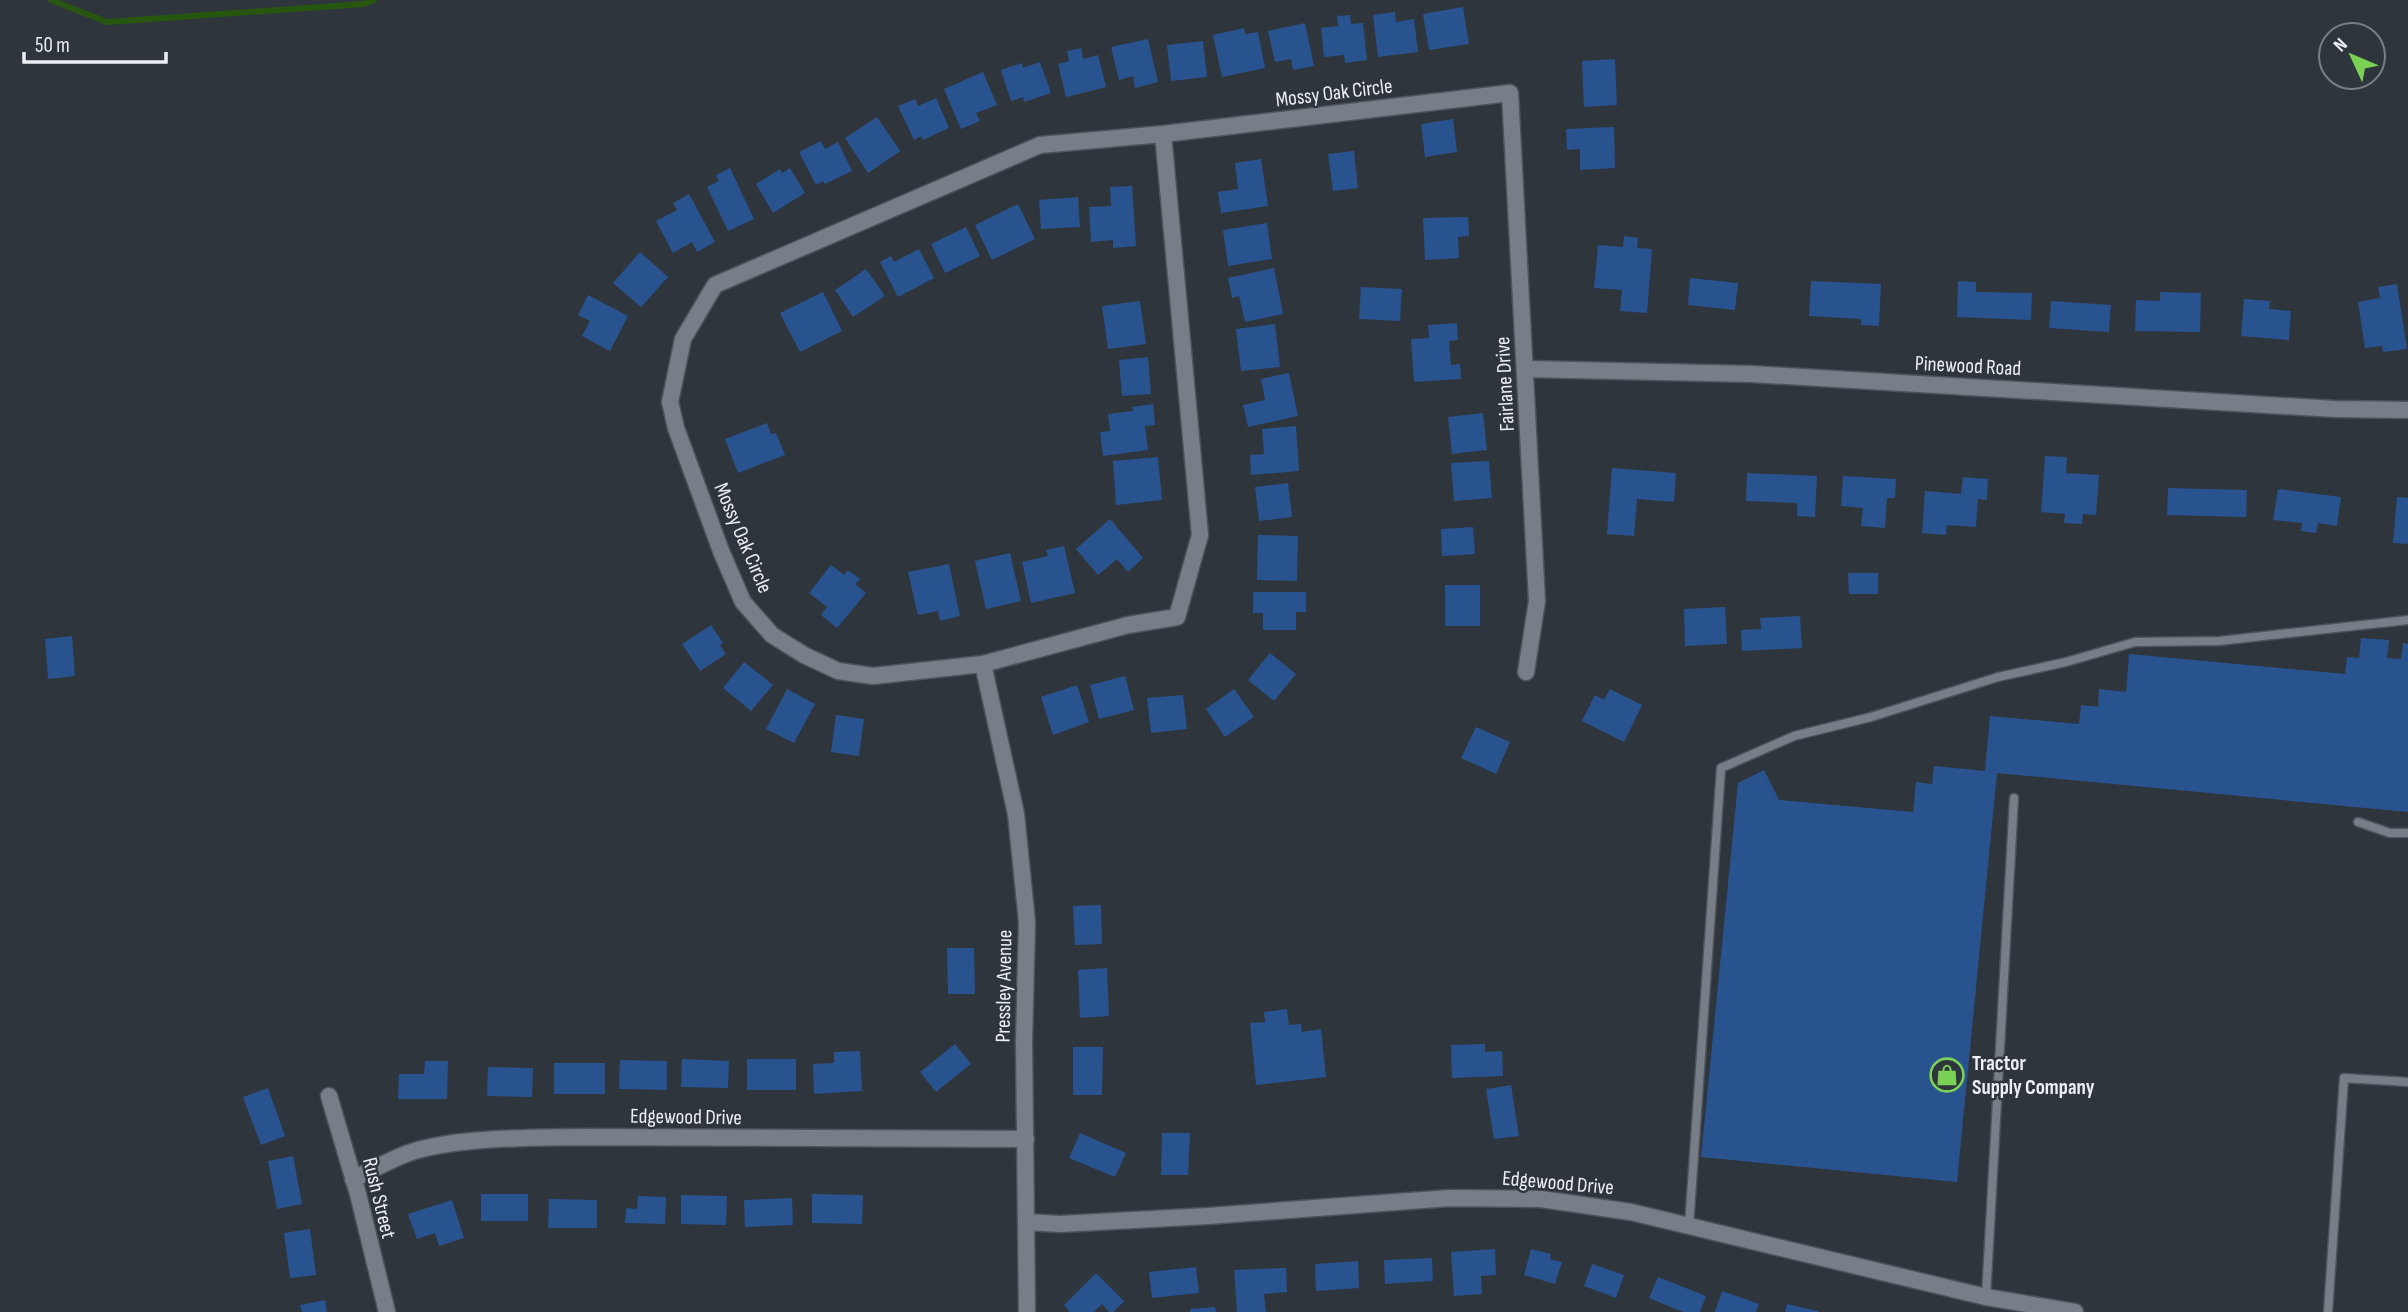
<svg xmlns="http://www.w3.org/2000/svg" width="2408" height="1312" font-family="'Sofia Sans Condensed',sans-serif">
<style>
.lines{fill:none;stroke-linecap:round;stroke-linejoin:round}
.stream{stroke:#275611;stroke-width:6}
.building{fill:#29538f}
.service-casing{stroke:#4e535a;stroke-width:11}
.minor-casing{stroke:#4e535a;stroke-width:19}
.service{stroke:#777e88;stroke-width:8}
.minor{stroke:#777e88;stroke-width:16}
.labels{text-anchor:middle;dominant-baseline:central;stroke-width:5;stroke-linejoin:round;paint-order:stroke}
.street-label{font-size:21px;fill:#ebeff4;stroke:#2f353d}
.poi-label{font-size:21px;font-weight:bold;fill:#ebeff4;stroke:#2f353d;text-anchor:start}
</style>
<rect width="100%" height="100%" fill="#2f353d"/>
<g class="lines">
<polyline class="stream" points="51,0 107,22 364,4 374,0"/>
</g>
<g class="building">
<polygon points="1463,7 1469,44 1429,50 1423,14"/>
<polygon points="1395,12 1396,22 1414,19 1418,52 1378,57 1373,15"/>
<polygon points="1350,15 1351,24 1363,23 1367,60 1345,63 1344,55 1324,57 1321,28 1338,26 1337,16"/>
<polygon points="1305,23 1314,66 1293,70 1291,59 1275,62 1268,31"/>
<polygon points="1244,28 1245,34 1258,32 1265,68 1222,77 1213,35"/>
<polygon points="1148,39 1158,82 1135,88 1133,76 1119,80 1111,47"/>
<polygon points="1203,41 1207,77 1171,81 1167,45"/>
<polygon points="1081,48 1083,59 1098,55 1106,87 1066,97 1058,64 1069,61 1067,51"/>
<polygon points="1615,59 1617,105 1584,107 1582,61"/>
<polygon points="1040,62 1051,93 1024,102 1023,97 1011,101 1001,70 1022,63 1023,68"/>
<polygon points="983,72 997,105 976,113 980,121 961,129 944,89"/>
<polygon points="936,98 949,128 923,140 921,136 914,140 898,106 915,99 918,106"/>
<polygon points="877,117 900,151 868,173 845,138"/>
<polygon points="1453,119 1457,152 1425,157 1421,124"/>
<polygon points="1614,127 1615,168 1580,170 1580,149 1567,150 1566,129"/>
<polygon points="821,141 825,149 838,142 852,171 825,184 823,181 816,185 799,152"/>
<polygon points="1354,151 1358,188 1333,191 1328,154"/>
<polygon points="1261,159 1268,206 1221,213 1218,192 1238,189 1235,163"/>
<polygon points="730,168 754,219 728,231 707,187 719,181 716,175"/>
<polygon points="790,168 805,193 773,213 756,184 780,169 782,173"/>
<polygon points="1132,186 1136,246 1113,248 1113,240 1091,242 1089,207 1111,206 1110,187"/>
<polygon points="689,194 715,242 697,252 692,242 673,253 656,221 677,210 673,203"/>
<polygon points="1078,197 1080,227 1041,229 1039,200"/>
<polygon points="1018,204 1035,239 992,260 975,225"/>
<polygon points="1468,217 1469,236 1458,237 1459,258 1425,260 1423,218"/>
<polygon points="1267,223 1272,259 1228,266 1223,230"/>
<polygon points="966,227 980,256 945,273 931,244"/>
<polygon points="1624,236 1638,238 1637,248 1652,249 1647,313 1620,311 1622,290 1594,288 1598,245 1623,247"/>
<polygon points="919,249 934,278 898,297 880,262 891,256 894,262"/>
<polygon points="640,252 668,277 641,307 613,283"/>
<polygon points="1274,268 1283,314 1245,322 1239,296 1232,298 1228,278"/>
<polygon points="866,269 885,296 853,317 835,290"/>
<polygon points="1690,278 1738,283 1735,310 1688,305"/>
<polygon points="1811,281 1881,284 1879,326 1861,325 1861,319 1809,316"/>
<polygon points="1958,281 1976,282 1976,292 2032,293 2031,320 1957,317"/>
<polygon points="2397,284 2407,349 2383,352 2382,346 2365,348 2358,302 2380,298 2378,287"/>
<polygon points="1361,287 1402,289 1400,321 1359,319"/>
<polygon points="823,292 842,331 800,352 780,313"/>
<polygon points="2160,292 2201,293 2200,332 2135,331 2136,300 2160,301"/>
<polygon points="588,295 628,316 610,351 582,336 590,321 578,315"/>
<polygon points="2244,299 2270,301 2269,309 2291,311 2289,340 2241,336"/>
<polygon points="1140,301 1146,344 1108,349 1102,306"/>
<polygon points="2051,301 2111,305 2109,332 2049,328"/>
<polygon points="1457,323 1458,340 1449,341 1451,365 1460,364 1461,379 1414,382 1411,339 1429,338 1428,325"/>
<polygon points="1275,324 1280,367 1241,371 1236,329"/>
<polygon points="1148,357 1151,394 1122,396 1119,360"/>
<polygon points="1289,373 1298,416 1248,427 1243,405 1265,400 1261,379"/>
<polygon points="1153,404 1155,425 1145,426 1148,450 1103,456 1100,432 1110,431 1108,414 1133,411 1132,407"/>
<polygon points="1483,413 1487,450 1452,454 1448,417"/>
<polygon points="767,423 771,434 776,433 785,455 738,473 725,439"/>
<polygon points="1296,426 1299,471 1251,475 1250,455 1264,454 1262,429"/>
<polygon points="2045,456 2067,457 2066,473 2099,475 2096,515 2083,514 2082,524 2064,523 2065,514 2041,512"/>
<polygon points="1158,457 1162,500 1116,505 1113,461"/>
<polygon points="1489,461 1492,498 1454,501 1451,463"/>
<polygon points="1612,468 1676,473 1674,502 1637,499 1634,536 1607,534"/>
<polygon points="1747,473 1817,476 1815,517 1797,516 1797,503 1746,501"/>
<polygon points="1843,476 1896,479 1895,498 1887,498 1885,528 1861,526 1863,508 1841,506"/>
<polygon points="1963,477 1988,479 1987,500 1978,499 1976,527 1947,525 1946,535 1922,533 1925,491 1961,494"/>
<polygon points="1288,483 1292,517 1259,521 1255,487"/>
<polygon points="2168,488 2247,490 2246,517 2167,515"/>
<polygon points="2278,489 2341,497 2337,526 2318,523 2316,533 2301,531 2302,523 2273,520"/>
<polygon points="2397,497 2408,498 2408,544 2393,543"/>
<polygon points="1110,519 1143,558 1128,572 1117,559 1098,575 1076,549"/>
<polygon points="1473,527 1475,554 1442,556 1441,529"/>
<polygon points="1258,535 1298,536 1297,581 1257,580"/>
<polygon points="1064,546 1075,593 1031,603 1022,562 1048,556 1046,550"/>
<polygon points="1010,553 1021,601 986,609 975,561"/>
<polygon points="949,564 960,616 940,621 938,611 918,615 908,572"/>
<polygon points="831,565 844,575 848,570 860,579 855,584 866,593 837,628 821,615 827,607 809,593"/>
<polygon points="1848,573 1878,573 1878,594 1849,594"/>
<rect x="1445" y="585" width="35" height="41"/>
<polygon points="1253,592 1306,592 1306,612 1296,612 1296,630 1263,630 1263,613 1253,613"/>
<polygon points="1725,607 1727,644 1685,646 1684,609"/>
<polygon points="1800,616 1802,648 1742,651 1741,630 1761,629 1760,618"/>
<polygon points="711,625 723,643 720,645 726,654 700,671 682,644"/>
<polygon points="72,636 75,676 48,679 45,639"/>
<polygon points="2361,638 2389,640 2387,658 2401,659 2403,643 2408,644 2408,812 1997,773 1957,1182 1701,1157 1738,783 1764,770 1779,800 1913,812 1916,782 1932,784 1934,766 1985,771 1990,716 2079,724 2081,705 2098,707 2099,689 2126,692 2129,654 2345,674 2347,657 2359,658"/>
<polygon points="1270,653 1296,674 1274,701 1248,680"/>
<polygon points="744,662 773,685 751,711 723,688"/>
<polygon points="1125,676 1134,710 1099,719 1090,685"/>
<polygon points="1077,685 1089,722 1053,735 1041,697"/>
<polygon points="787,689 815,704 794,743 766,729"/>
<polygon points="1234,689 1254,717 1225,737 1206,709"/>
<polygon points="1610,689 1642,705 1624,742 1582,721 1595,695 1604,700"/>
<polygon points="1183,695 1187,729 1151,733 1147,698"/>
<polygon points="836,715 864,719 859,756 831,752"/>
<polygon points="1476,727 1510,742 1496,774 1461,758"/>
<polygon points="1101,905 1102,944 1075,945 1073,906"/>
<polygon points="947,948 974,948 975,994 948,994"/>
<polygon points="1107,968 1109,1016 1080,1018 1078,970"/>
<polygon points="1287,1009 1289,1025 1301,1024 1302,1032 1321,1029 1326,1077 1256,1085 1250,1023 1265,1022 1264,1012"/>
<polygon points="955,1044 971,1064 936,1092 920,1072"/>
<polygon points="1485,1044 1485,1052 1502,1051 1503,1076 1452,1078 1451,1045"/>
<polygon points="1073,1047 1103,1047 1102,1095 1073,1095"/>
<polygon points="860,1051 862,1091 814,1094 813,1064 834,1063 834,1052"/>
<polygon points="682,1059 729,1061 728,1088 681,1087"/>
<rect x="747" y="1059" width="49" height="31"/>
<polygon points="620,1060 667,1061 667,1090 619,1089"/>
<polygon points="425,1061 448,1061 447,1099 398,1099 399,1074 424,1074"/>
<rect x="554" y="1063" width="51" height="31"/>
<polygon points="488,1067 533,1068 532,1097 487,1096"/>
<polygon points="1511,1085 1519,1136 1494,1139 1486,1089"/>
<polygon points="268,1088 285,1136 261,1145 243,1097"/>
<polygon points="1080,1133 1126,1153 1115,1177 1069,1158"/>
<polygon points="1162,1133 1190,1133 1188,1175 1161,1175"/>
<polygon points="293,1156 302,1204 277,1209 268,1161"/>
<rect x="481" y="1194" width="47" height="27"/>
<polygon points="812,1194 863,1195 862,1224 812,1223"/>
<polygon points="681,1195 727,1196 726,1225 681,1224"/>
<polygon points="638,1196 666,1197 665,1224 625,1223 626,1208 637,1209"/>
<polygon points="792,1198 793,1225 745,1227 744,1200"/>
<polygon points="549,1199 597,1200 597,1228 548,1228"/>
<polygon points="452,1200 464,1238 439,1246 435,1233 417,1239 408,1214"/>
<polygon points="310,1229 316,1275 290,1278 284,1233"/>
<polygon points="1495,1249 1496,1275 1481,1276 1482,1294 1454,1296 1451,1252"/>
<polygon points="1531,1249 1551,1254 1550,1259 1562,1262 1555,1284 1524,1275"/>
<polygon points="1432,1258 1433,1281 1385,1284 1384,1260"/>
<polygon points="1358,1261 1359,1288 1316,1291 1315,1264"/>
<polygon points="1592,1264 1624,1275 1616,1298 1584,1286"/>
<polygon points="1196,1267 1199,1293 1152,1298 1149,1272"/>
<polygon points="1286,1268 1287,1292 1264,1294 1266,1312 1237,1312 1234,1270"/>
<polygon points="1096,1273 1124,1301 1113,1312 1109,1312 1102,1304 1094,1312 1070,1312 1064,1305"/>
<polygon points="1658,1277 1706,1296 1700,1312 1683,1312 1649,1298"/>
<polygon points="1722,1291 1759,1304 1756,1312 1715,1312"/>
<polygon points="325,1300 327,1312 302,1312 300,1305"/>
<polygon points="1787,1304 1818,1311 1818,1312 1785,1312"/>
<polygon points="1215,1307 1216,1312 1190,1312 1190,1309"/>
</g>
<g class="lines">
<defs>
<g id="service">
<polyline points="2358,822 2390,833 2408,833"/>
<polyline points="1689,1226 1721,768 1794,736 1871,717 1998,677 2066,662 2135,642 2219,641 2408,620"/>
<polyline points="1986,1297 2014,798"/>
<polyline points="2328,1312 2344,1078 2408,1082"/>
</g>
<g id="minor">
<polyline points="1163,134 1200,535 1177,617 1128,625 983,664 873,676 838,671 804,655 772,635 743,602 721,551 676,428 670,402 683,339 715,285 1040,145 1163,134 1510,93 1537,601 1526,672"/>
<polyline points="1526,369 1752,374 2335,409 2408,410"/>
<polyline points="983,664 1016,814 1027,922 1024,1041 1027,1312"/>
<polyline points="329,1096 358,1194 387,1312"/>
<path d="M353,1179c21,-9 42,-23 65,-29 47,-13 114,-12 164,-13l444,2"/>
<polyline points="1026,1222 1060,1224 1208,1216 1450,1198 1541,1199 1631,1212 1986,1297 2075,1312"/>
</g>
</defs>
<use href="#service" class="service-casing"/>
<use href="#minor" class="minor-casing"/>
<use href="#service" class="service"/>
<use href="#minor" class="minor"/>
</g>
<defs>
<symbol id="shop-ring" viewBox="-11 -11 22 22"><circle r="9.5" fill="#2f353d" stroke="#7ad156" stroke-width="1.5"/><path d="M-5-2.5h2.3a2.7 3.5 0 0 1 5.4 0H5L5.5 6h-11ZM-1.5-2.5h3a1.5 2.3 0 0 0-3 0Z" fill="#7ad156"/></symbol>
</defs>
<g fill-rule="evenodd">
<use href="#shop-ring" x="1928" y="1056" width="38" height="38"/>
</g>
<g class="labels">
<g class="street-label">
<text transform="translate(1334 93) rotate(-7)">Mossy Oak Circle</text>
<text transform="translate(1968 366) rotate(3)">Pinewood Road</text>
<text transform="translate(1505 384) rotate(-93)">Fairlane Drive</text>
<text transform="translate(743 538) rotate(67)">Mossy Oak Circle</text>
<text transform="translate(1004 986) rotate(-89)">Pressley Avenue</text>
<text transform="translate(686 1117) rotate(1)">Edgewood Drive</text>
<text transform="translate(1558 1183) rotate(5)">Edgewood Drive</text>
<text transform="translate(379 1198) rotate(76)">Rush Street</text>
</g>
<g class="poi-label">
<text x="1972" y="1063">Tractor<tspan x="1972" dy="24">Supply Company</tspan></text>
</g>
</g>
<g transform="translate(2352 56) rotate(314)"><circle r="33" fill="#2f353d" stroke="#7a7f86" stroke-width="2"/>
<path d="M0-5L12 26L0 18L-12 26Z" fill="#7ad156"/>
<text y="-10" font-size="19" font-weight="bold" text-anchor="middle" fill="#ebeff4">N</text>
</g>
<path d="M24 52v10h142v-10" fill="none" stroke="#ebeff4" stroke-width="3.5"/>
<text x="35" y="52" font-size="21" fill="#ebeff4" stroke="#2f353d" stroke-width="5" paint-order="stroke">50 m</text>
</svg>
